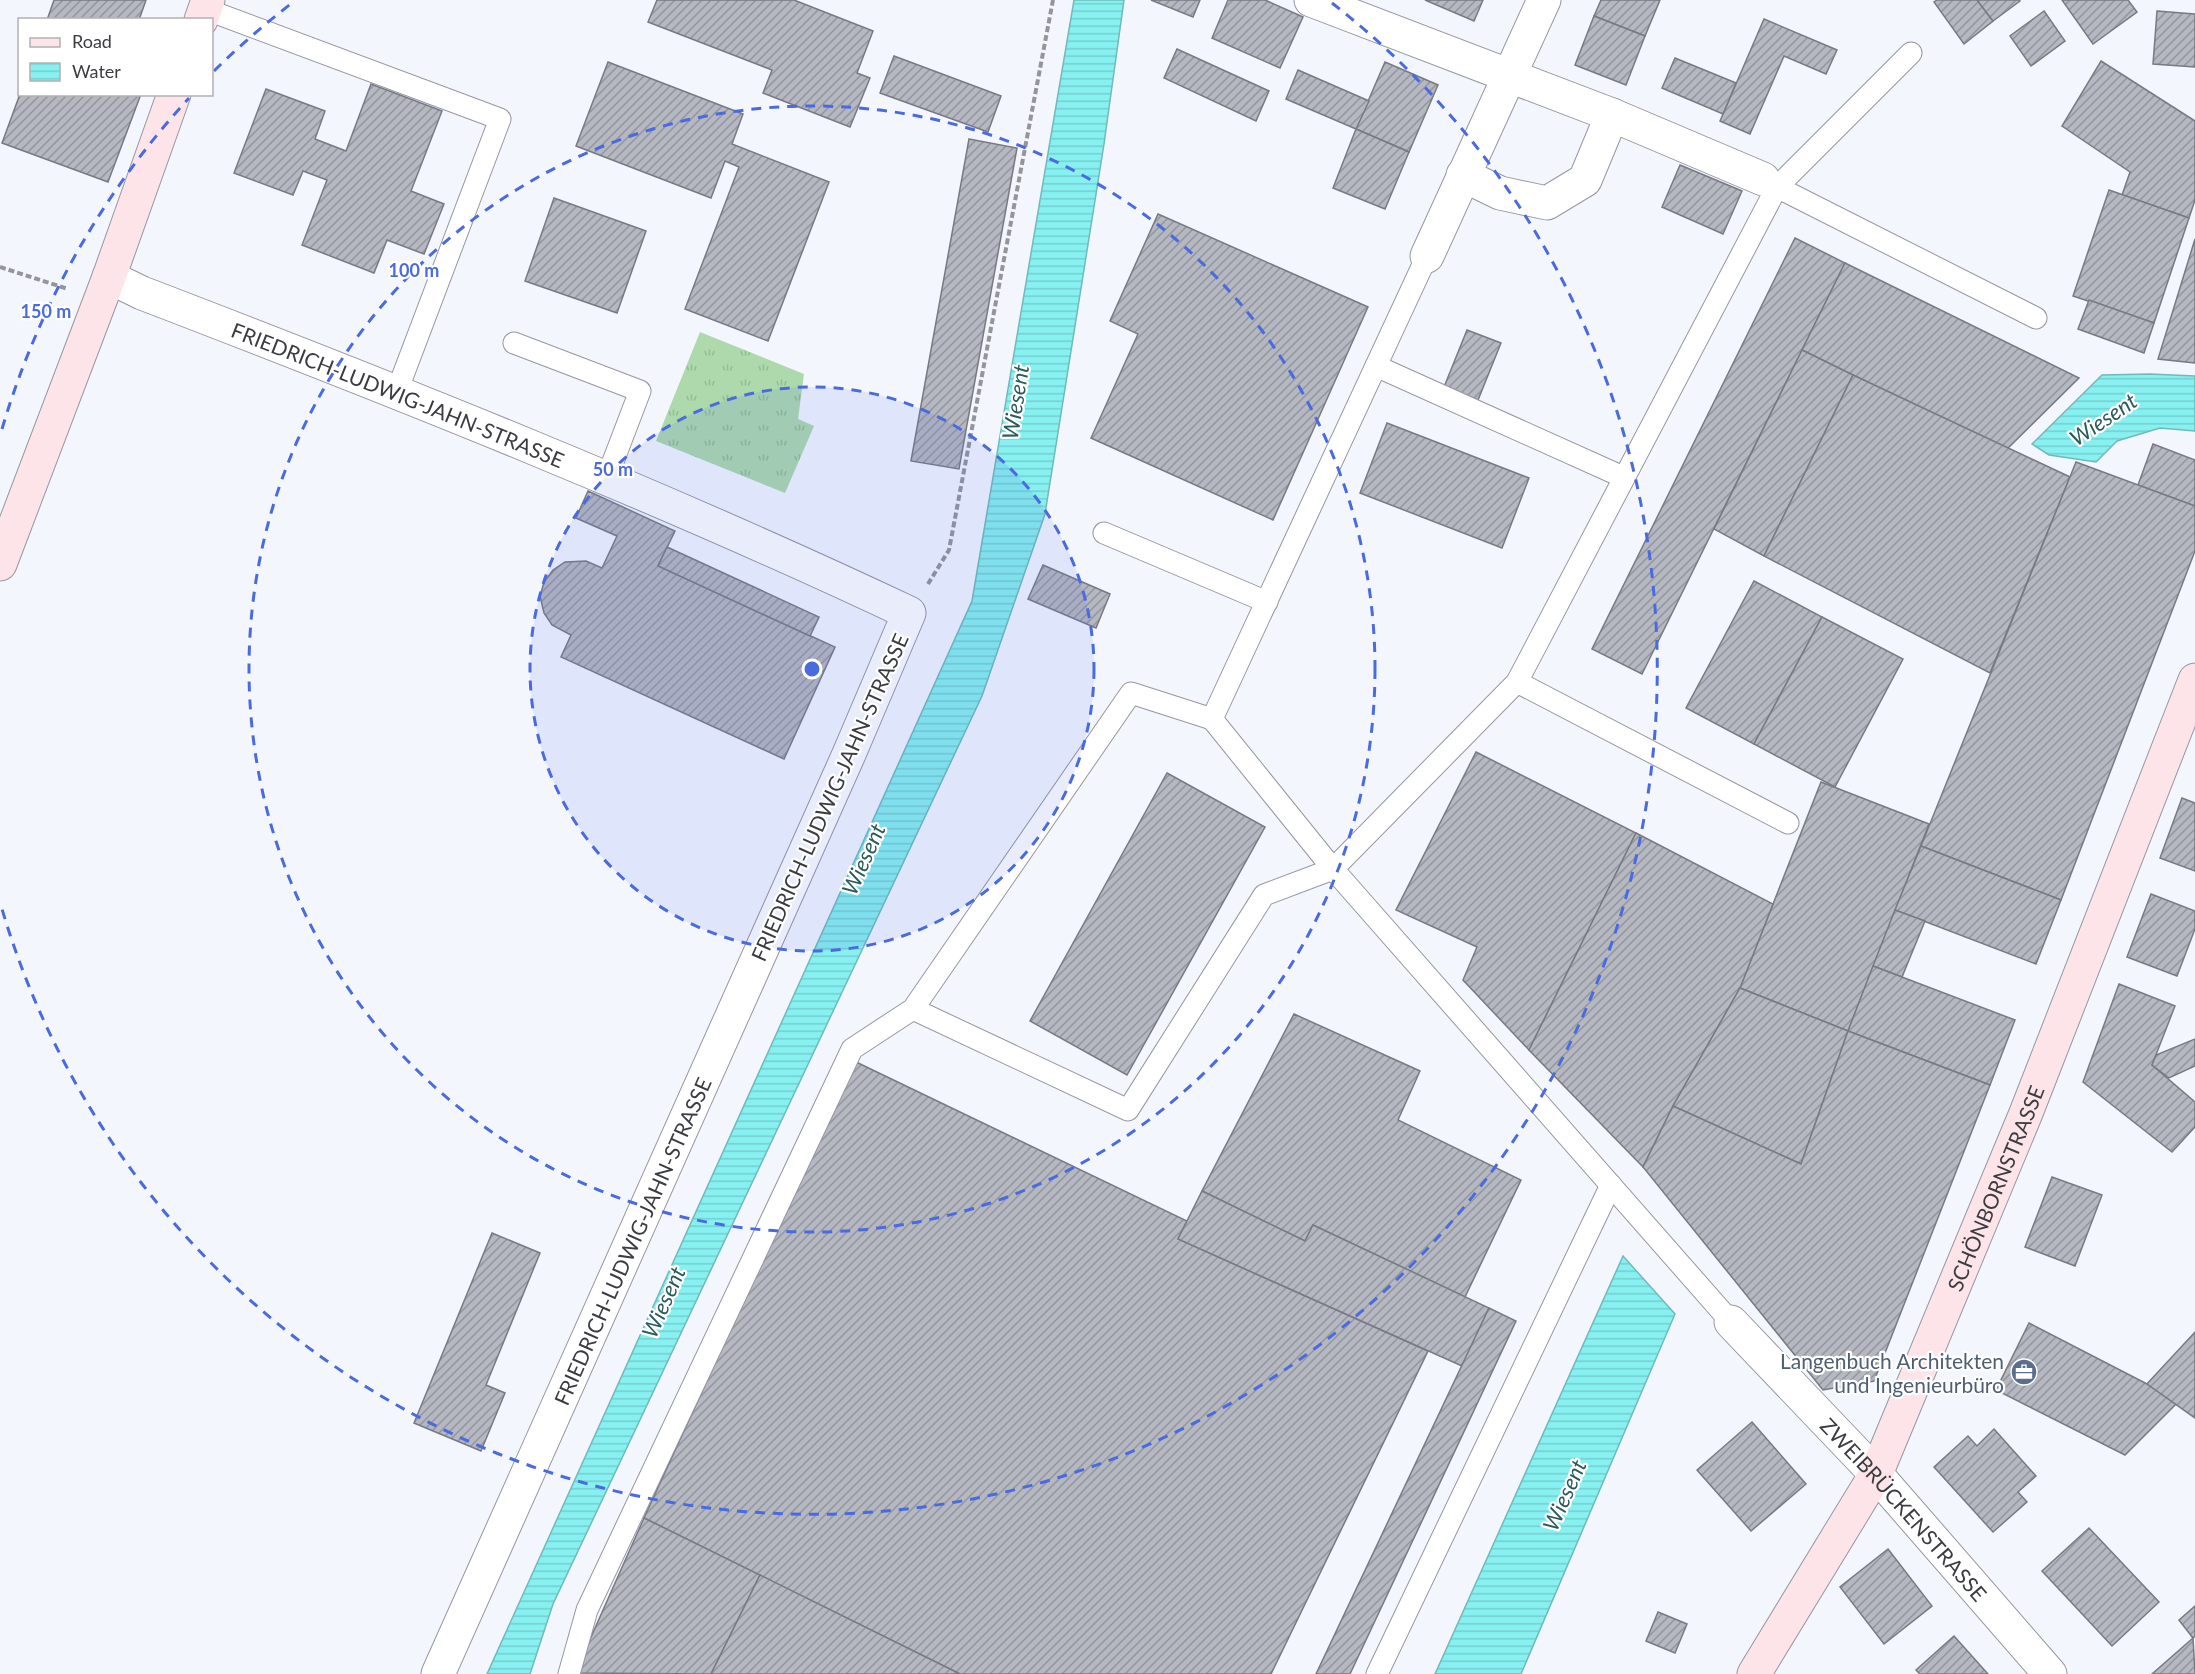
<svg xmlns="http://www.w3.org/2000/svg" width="2195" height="1674" font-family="Lato,sans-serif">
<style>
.grass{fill:url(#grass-tufts)}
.water{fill:url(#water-rules);stroke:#70babb;stroke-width:1.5}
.building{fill:url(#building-hatch);stroke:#787a83;stroke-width:1.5}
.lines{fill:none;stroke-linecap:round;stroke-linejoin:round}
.lane-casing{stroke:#9697a1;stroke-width:23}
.street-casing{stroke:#9697a1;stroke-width:35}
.secondary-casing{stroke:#9697a1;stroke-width:35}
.path{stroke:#94959b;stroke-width:4;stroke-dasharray:6 3;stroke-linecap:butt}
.lane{stroke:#fff;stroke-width:21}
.street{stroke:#fff;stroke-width:33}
.secondary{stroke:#fce4e9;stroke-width:33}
.ring{fill:none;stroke:#4a6bde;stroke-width:3;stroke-dasharray:10 8}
.labels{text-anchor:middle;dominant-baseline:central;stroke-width:4.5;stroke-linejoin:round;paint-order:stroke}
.street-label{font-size:21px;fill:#3b3c40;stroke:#fff}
.service-label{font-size:21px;fill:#4e5e75;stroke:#fff;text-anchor:end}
.water-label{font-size:22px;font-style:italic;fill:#2b5a5a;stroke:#fff}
.centre{fill:#4a6bde;stroke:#fff;stroke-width:3}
.ring-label{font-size:18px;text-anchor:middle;font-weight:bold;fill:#4a6bde;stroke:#fff;stroke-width:4.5;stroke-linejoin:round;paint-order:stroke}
</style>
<defs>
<pattern id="grass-tufts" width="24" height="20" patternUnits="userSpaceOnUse" patternTransform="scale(1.5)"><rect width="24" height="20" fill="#add9ad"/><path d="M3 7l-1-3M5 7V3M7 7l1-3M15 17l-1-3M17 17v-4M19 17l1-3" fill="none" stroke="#96bb96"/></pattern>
<pattern id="water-rules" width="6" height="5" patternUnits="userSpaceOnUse" patternTransform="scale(1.5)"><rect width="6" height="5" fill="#87f0f0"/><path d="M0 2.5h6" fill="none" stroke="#75cfcf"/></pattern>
<pattern id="building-hatch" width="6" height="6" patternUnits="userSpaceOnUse" patternTransform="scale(1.5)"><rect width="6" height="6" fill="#b5b7c1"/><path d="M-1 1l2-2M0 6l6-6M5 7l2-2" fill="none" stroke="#94969e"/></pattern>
</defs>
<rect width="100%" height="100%" fill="#f4f6fe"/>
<polygon class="grass" points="700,332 804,374 798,419 814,426 785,493 656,441"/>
<g class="water">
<polygon points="1074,0 1124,0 1104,144 1045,514 982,696 553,1604 530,1674 487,1674 972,601"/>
<polygon points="2150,374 2195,376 2195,431 2160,428 2117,441 2096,462 2049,455 2032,444 2102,375"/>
<polygon points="1623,1256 1675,1314 1521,1674 1435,1674"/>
</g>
<g class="building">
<polygon points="54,0 146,0 139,20 47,20"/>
<polygon points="657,0 794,0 873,31 857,73 870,78 850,127 763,93 772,70 648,22"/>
<polygon points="1151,0 1200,0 1193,17"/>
<polygon points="1228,0 1265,0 1303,17 1280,68 1212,38"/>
<polygon points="1425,0 1483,0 1474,21"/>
<polygon points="1601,0 1660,0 1645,36 1594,16"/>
<polygon points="1937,0 1977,0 1993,21 1964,44 1934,2"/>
<polygon points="1977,0 2019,0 2020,1 1993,21"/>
<polygon points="2062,0 2128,0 2137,12 2093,44"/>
<polygon points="2044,11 2065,41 2031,66 2010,36"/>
<polygon points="2157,11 2195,14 2195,67 2153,64"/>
<polygon points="1594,16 1645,36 1626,85 1575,65"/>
<polygon points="1764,19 1837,50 1826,74 1784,56 1750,134 1720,121"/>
<polygon points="1177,49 1269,91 1256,121 1164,78"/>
<polygon points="894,56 1001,96 988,132 880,93"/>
<polygon points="1675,58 1736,83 1723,114 1662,88"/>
<polygon points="2101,61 2195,121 2195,200 2189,218 2122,195 2130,172 2062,126"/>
<polygon points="608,62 743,114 732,144 829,182 768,341 685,309 739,167 725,161 711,198 576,146"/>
<polygon points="1385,62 1438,85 1409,152 1356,129"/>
<polygon points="1298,70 1369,101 1356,129 1286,99"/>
<polygon points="371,84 442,111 411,191 444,204 424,254 387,240 374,273 302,245 327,180 303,171 293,195 234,173 266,89 325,111 315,139 346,151"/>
<polygon points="20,94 141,94 108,182 2,143"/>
<polygon points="1356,129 1409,152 1385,209 1333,188"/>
<polygon points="969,139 1017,148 959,469 911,461"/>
<polygon points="1680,165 1742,191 1723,234 1662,207"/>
<polygon points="2109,190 2189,218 2154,323 2073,296"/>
<polygon points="554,198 646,231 617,313 525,281"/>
<polygon points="1158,214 1368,307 1273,520 1091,438 1138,334 1110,321"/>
<polygon points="1795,238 1845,263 1642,674 1592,649"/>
<polygon points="2195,239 2195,363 2158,359"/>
<polygon points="1845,263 2079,378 2007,449 1853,375 1802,350"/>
<polygon points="2089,300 2154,323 2144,353 2078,329"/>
<polygon points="1467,330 1501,343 1478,400 1444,387"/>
<polygon points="1802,350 1853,375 1764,556 1714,529"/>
<polygon points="1853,375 2070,477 1990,673 1764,556"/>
<polygon points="1387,423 1529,478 1502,548 1360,493"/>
<polygon points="2153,444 2195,460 2195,506 2138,485"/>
<polygon points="2076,462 2195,506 2195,551 2061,900 1921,846"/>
<polygon points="588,491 675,531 658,566 835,647 784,759 561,657 571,635 552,625 544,613 540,596 544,582 553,570 565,562 586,561 602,568 617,536 576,518"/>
<polygon points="667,547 819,617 810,636 658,566"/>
<polygon points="1043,565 1110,594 1096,628 1028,599"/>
<polygon points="1754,581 1822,617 1754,744 1686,708"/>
<polygon points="1822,617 1903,659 1835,787 1754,744"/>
<polygon points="1476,752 1636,833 1529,1050 1463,980 1477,947 1396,910"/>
<polygon points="1167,773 1265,827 1127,1075 1030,1021"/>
<polygon points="1821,782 1929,824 1848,1031 1740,988"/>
<polygon points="2182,798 2195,803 2195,871 2160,858"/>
<polygon points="1636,833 1773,904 1740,988 1673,1106 1643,1167 1529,1050"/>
<polygon points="1921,846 2061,900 2036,964 1895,910"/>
<polygon points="2151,894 2195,911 2195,929 2177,976 2127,957"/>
<polygon points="1895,910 1925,921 1902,977 1873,966"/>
<polygon points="1873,966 2015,1020 1990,1085 1848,1031"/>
<polygon points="2119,984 2175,1006 2152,1065 2195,1102 2195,1127 2172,1152 2083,1082"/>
<polygon points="1740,988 1848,1031 1801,1164 1673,1106"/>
<polygon points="1294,1014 1420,1071 1398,1120 1521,1180 1465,1297 1313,1225 1305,1241 1202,1191"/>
<polygon points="1848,1031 1990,1085 1874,1381 1823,1390 1643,1167 1673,1106 1801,1164"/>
<polygon points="2195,1039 2195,1066 2169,1078 2152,1065 2156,1055"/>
<polygon points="854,1061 1187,1221 1178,1239 1428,1351 1271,1674 960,1674 644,1518"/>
<polygon points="2052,1177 2102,1195 2075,1266 2025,1247"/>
<polygon points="1202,1191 1305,1241 1313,1225 1489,1308 1462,1366 1178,1239"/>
<polygon points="492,1233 540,1253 486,1385 505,1393 481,1451 414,1423"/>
<polygon points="1489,1308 1516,1321 1350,1674 1316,1674"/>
<polygon points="2029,1323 2147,1384 2176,1404 2125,1455 1996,1390"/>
<polygon points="2195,1332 2195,1418 2147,1384"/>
<polygon points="1752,1422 1806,1484 1751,1531 1697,1470"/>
<polygon points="1994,1429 2036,1476 2018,1492 2027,1502 1993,1532 1934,1467 1968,1436 1977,1446"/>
<polygon points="644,1518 760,1575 711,1674 575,1673"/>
<polygon points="2089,1528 2159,1602 2112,1646 2042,1571"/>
<polygon points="1888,1549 1932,1606 1884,1644 1840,1587"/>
<polygon points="760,1575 960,1674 711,1674"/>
<polygon points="2195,1606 2195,1636 2193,1638 2179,1620"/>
<polygon points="1658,1612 1687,1624 1675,1653 1646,1641"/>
<polygon points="1954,1636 1988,1674 1920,1674 1916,1670"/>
<polygon points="2193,1638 2195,1674 2152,1674"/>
</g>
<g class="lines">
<defs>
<g id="lane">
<polyline points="205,9 500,119 397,391"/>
<polyline points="1911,53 1777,187 2036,318"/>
<polyline points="514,343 640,391 606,480"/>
<polyline points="1376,366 1623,477"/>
<polyline points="1104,533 1267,602"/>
<polyline points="1517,682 1788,823"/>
<polyline points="913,1009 1128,1110 1264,895 1333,869 1212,719 1427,256"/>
<polyline points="1731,1322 1333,869 1517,682 1777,187 1763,179"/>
<polyline points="569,1674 587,1610 852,1049 913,1009 1131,693 1212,719"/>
<polyline points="1377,1674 1611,1185"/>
</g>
<g id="street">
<polyline points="1311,0 1612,115 1763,179"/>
<polyline points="1463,175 1500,193 1547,203 1585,180 1612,115"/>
<polyline points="1427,256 1544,0"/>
<path id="s1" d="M109,277l33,16c258,99 517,202 767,320l-60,141 -411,920"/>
<path id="s2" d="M1731,1322l145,152 174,200"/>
</g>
<g id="secondary">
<polyline points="201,20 208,0"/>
<polyline points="0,564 109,277 174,94"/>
<path id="s3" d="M1754,1674l122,-200 150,-361 169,-433"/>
</g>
</defs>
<use href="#lane" class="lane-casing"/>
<use href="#street" class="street-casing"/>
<use href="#secondary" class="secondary-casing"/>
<g class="path">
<polyline points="0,267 68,289"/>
<polyline points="928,584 949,550 1053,0"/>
</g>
<use href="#lane" class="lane"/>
<use href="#street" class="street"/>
<use href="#secondary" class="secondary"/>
</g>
<circle cx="812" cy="669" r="282" fill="#4a6bde" fill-opacity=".12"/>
<g class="ring">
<circle cx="812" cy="669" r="282"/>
<circle cx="812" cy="669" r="563"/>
<path d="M2 429A845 845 0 0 1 189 98M214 71A845 845 0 0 1 292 3M1332 3A845 845 0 1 1 2 909"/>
</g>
<defs>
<symbol id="office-disc" viewBox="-11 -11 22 22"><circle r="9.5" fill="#5c6f8a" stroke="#fff"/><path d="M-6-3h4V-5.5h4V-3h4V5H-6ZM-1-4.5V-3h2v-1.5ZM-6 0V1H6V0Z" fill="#fff"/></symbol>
</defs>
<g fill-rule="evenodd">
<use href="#office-disc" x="2009" y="1357" width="30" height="30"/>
</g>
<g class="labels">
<g class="street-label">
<text stroke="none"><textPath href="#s1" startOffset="312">FRIEDRICH-LUDWIG-JAHN-STRASSE</textPath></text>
<text transform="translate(829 797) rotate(-66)">FRIEDRICH-LUDWIG-JAHN-STRASSE</text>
<text stroke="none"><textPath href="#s3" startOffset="544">SCHÖNBORNSTRASSE</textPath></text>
<text transform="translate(632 1241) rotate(-66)">FRIEDRICH-LUDWIG-JAHN-STRASSE</text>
<text stroke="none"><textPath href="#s2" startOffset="255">ZWEIBRÜCKENSTRASSE</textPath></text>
</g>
<g class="service-label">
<text x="2004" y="1360">Langenbuch Architekten<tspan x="2004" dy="24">und Ingenieurbüro</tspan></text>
</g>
<g class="water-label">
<text transform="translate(1015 402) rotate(-81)">Wiesent</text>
<text transform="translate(2103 419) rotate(-34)">Wiesent</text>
<text transform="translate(863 859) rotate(-66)">Wiesent</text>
<text transform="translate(663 1302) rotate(-66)">Wiesent</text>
<text transform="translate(1564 1495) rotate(-66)">Wiesent</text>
</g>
</g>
<circle cx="812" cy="669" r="9" class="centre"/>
<g class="ring-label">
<text x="414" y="277">100 m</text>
<text x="46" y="318">150 m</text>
<text x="613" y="476">50 m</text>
</g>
<rect x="18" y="18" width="195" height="78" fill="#ffffff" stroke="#b1b1b3" stroke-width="1.5"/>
<rect x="30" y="38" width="30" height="9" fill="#fce4e9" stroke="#b1b1b3" stroke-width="1.5"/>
<text x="72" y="48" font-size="18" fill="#3b3c40">Road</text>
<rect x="30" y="63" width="30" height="18" fill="url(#water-rules)" stroke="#b1b1b3" stroke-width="1.5"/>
<text x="72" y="78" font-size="18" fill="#3b3c40">Water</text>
</svg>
